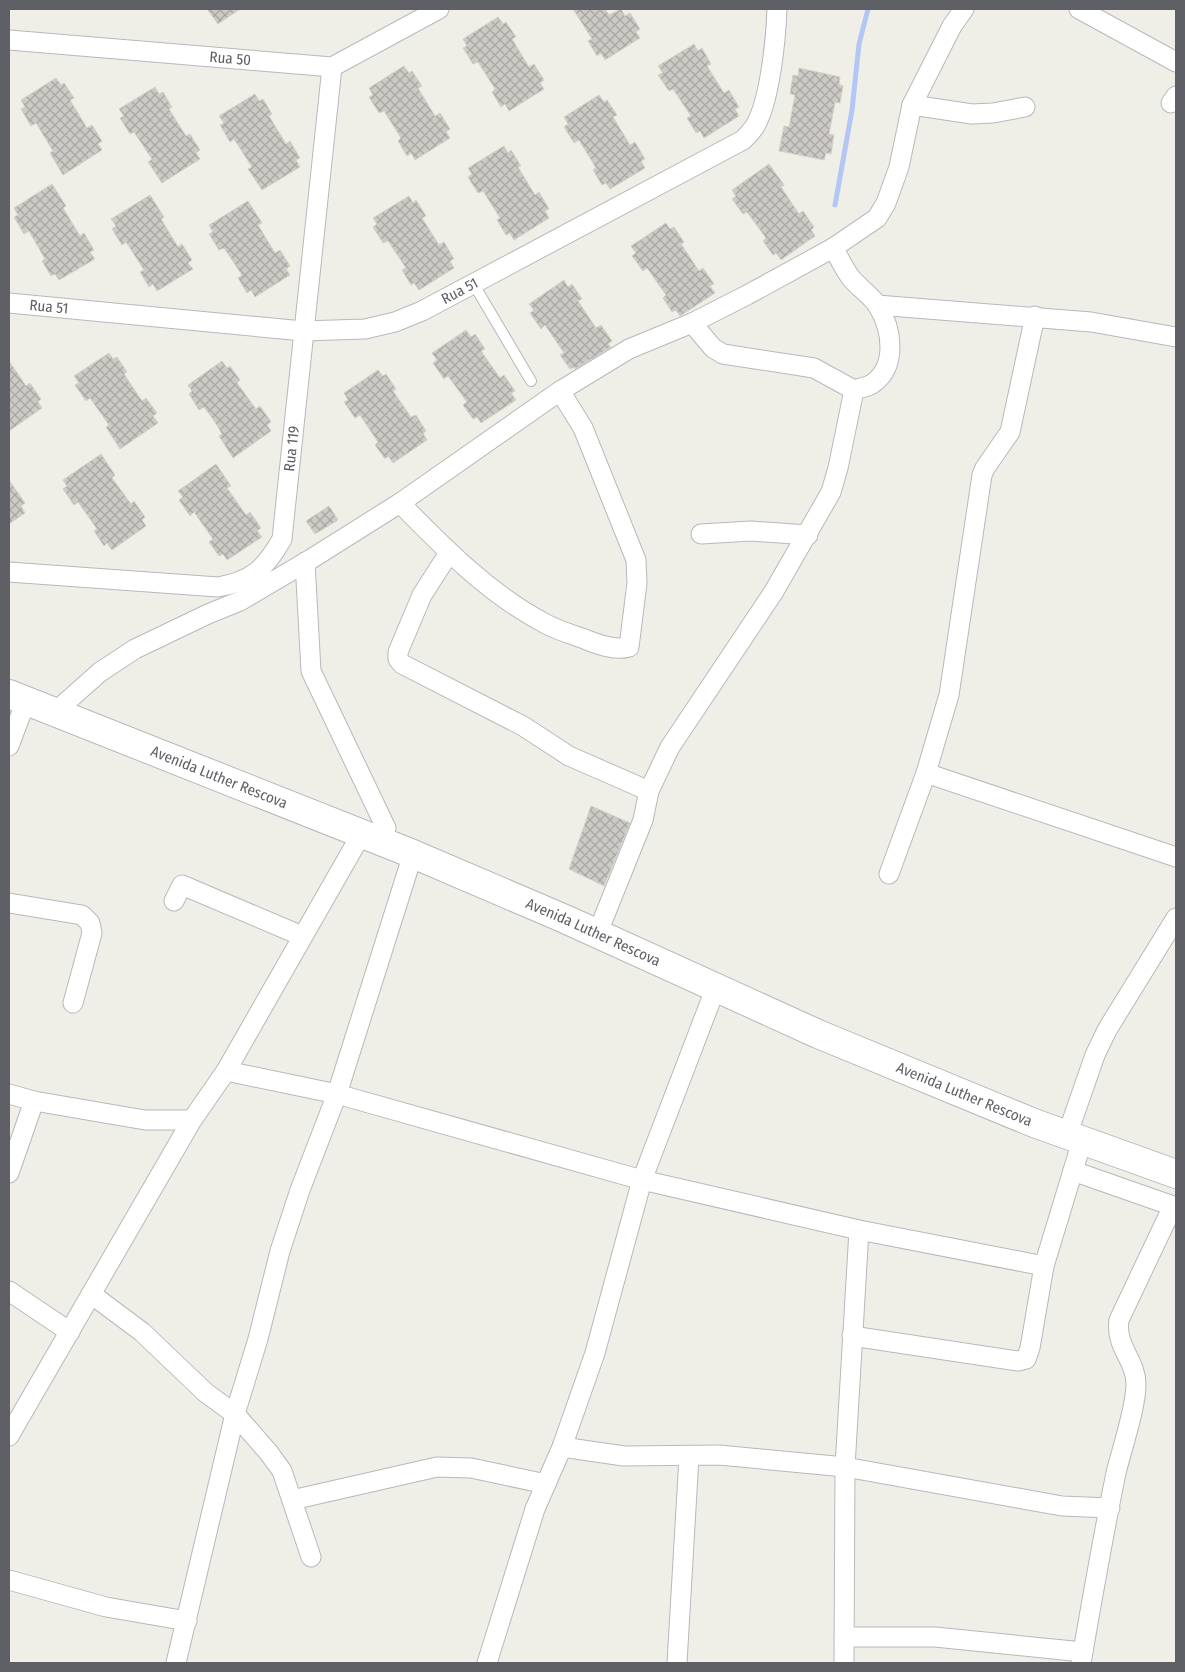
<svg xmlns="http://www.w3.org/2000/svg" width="1185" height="1672" font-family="'Fira Sans Condensed',sans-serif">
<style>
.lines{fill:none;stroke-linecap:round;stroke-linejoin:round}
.stream{stroke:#b3c6f5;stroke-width:5}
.building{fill:url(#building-cross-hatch);stroke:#d3d3c7}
.service-casing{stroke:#b8b8bd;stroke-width:12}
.minor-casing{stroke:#b8b8bd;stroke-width:21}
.secondary-casing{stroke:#b6b7bd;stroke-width:30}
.service{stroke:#fff;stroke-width:10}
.minor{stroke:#fff;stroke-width:19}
.secondary{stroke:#fff;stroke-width:28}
.labels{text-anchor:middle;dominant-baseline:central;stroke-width:4;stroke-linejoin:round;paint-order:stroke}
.street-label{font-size:15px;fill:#5f6066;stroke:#fff}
</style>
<defs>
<pattern id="building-cross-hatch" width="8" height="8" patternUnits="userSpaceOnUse" patternTransform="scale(1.25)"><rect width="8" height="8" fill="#cbcac5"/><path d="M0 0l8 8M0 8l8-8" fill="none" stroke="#a8a7a4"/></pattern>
</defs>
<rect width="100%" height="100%" fill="#efefe8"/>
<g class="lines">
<polyline class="stream" points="835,205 852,110 859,44 868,9"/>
</g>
<g class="building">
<polygon points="207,9 240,9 218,24"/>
<polygon points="573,9 605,9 609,15 621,9 625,16 630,13 640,29 636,32 640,38 605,60 601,53 597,56 588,41 592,39"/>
<polygon points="498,17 503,24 506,22 516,37 512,39 529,67 534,64 544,80 540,83 544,89 509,111 505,104 501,107 492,92 495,89 478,62 473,64 463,48 467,46 463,39"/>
<polygon points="694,44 698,51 702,48 711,64 707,66 724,93 729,90 739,107 735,109 739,116 704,138 700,131 696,133 687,118 691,116 673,89 669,91 658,75 663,73 658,66"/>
<polygon points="404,66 409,73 412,71 422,86 418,88 435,116 440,113 450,129 446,132 450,138 415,160 411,153 407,156 398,141 401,138 384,111 379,113 369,97 373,95 369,88"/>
<polygon points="799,68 840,77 839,84 843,86 840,103 835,102 829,134 834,135 831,154 826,153 824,160 779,151 784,126 789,127 795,95 790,94 793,75 798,76"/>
<polygon points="56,78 61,85 64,83 74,98 70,100 87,128 92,125 102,141 98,144 102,150 63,175 50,153 53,151 36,123 31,126 21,109 25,107 21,100"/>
<polygon points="155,87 159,94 163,92 172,107 169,109 186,136 190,134 200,150 196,153 200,159 162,183 148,162 152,159 134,132 130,134 120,118 124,116 119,109"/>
<polygon points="255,94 259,101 263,99 272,114 269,116 286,144 290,141 300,158 296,160 300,167 262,190 248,169 252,167 234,139 230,142 220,125 224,123 219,116"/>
<polygon points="599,95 604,102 607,100 617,115 613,117 630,145 635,142 645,159 641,161 645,168 610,189 606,183 602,185 593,170 596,168 579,140 574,143 564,127 568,124 564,117"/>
<polygon points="504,146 508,153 511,150 521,166 518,167 535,195 539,192 549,209 545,211 549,218 514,240 510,233 506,235 497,220 500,218 483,191 478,193 468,177 472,174 468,168"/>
<polygon points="769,164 784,185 781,187 799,214 803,211 814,227 811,230 815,236 781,260 776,253 773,255 763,241 766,238 747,212 743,214 732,199 736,196 732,190"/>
<polygon points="52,184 66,206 63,208 80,236 84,233 94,250 90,252 95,259 59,280 55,274 51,276 42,261 45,259 29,231 24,234 14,217 18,215 14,208"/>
<polygon points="150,195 164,217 161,219 178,247 182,244 192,260 188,263 193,269 157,291 153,284 149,287 140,272 144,270 126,242 122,245 112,229 116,226 111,219"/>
<polygon points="409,196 413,203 416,200 426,216 422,218 439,245 444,242 454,259 450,261 454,268 419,290 414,283 411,285 402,270 406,268 388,241 383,243 373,227 377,224 373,218"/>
<polygon points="248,201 262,223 258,225 275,253 280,250 290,266 286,269 290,275 255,297 251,290 247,293 238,278 242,275 224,248 219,250 209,234 213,232 209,225"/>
<polygon points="666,223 670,229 674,227 684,242 681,244 699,271 703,268 714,284 710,286 715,293 680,316 676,310 672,312 663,298 666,295 647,268 643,271 632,256 636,253 631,246"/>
<polygon points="564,280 568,287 572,284 582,299 578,301 596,328 601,325 612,341 608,344 611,347 575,369 574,367 570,369 560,355 564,353 545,325 541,329 530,313 534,310 529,304"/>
<polygon points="466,330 471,337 475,334 485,349 481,351 500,378 504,375 515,391 511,393 516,400 481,423 477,417 473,419 463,405 467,402 448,376 444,379 433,363 437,360 432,353"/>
<polygon points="109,353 113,359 117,357 127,372 124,374 142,401 146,398 157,413 153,416 158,423 120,449 106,427 109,425 90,398 86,401 75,385 79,383 74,376"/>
<polygon points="9,361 26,386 30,383 41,399 38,402 42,408 9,431"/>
<polygon points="222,361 227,368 230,366 240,380 237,383 256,409 260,406 271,422 267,425 271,431 233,458 219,436 222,434 215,422 204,407 199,410 189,394 192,391 188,385"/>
<polygon points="378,370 383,376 386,374 396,389 393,391 411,417 416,415 426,431 423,433 427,440 393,463 388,456 385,459 375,445 378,442 360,415 355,418 344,402 348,400 344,393"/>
<polygon points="101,454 115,475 112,478 131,504 134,501 145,517 142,520 146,526 112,550 107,543 104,546 94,531 97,529 78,502 74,505 63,489 67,486 63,480"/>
<polygon points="216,464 231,486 227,488 246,515 250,512 261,528 257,531 262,537 227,560 223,554 219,556 209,542 213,539 194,512 190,516 179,500 183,497 178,491"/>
<polygon points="9,480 25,503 21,506 25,513 9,524"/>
<polygon points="329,506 338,520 315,534 306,521"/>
<polygon points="591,806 630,823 604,886 569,869"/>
</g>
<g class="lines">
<defs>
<polyline id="service" points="473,283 531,381"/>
<g id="minor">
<polyline points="1079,9 1176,62"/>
<path id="s1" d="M9,40l323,27 107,-58"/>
<polyline points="1171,103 1176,96"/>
<polyline points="912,105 972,114 993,113 1025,107"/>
<path id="s2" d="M9,303l294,28 62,-2 30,-7 27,-11 321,-171c4,-4 9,-9 12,-14 15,-25 21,-88 22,-117"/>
<polyline points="877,305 1091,322 1176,337"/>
<polyline points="692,323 713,348 723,354 814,368 854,390"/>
<path d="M400,503c44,45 90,92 146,121 11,6 24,10 36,14 14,6 32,13 47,9l8,-64 -1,-23 -53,-132 -23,-37"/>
<polyline points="701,534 751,531 808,535"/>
<polyline points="449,553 422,595 398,652 398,659 402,664 523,726 569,756 649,791"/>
<polyline points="305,562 311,671 386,828"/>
<path id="s3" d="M9,572l209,15c34,-6 47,-18 64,-48l50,-472"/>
<polyline points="64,704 100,672 135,649 208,614 240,601 311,559 400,503 560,391 629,349 692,323 747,295 833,248 877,218 886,203 899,167 912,105 952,26 964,9"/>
<polyline points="9,746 26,701"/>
<polyline points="926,773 1176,857"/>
<polyline points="889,874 926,773 949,695 982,475 985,468 1010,432 1035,316"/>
<polyline points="174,901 182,885 302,936"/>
<polyline points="9,903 82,915 90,923 92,933 73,1003"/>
<path d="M602,922l41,-102 6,-29 21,-44 103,-154 58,-101 7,-24 16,-78c6,-2 13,-3 18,-6 26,-18 20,-55 6,-78 -7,-11 -19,-18 -27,-28 -7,-9 -12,-21 -18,-30"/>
<polyline points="226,1071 337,1094 642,1180 859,1230 1044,1266"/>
<polyline points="9,1094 34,1101 145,1120 192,1120"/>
<polyline points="1072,1121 1095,1055 1107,1030 1176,918"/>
<path d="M1073,1171l100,35 -54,114c-4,27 17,40 17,64 0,24 -14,64 -20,89 -13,63 -24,127 -35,190"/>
<polyline points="9,1173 34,1101"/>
<polyline points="9,1291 70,1332"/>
<polyline points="91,1294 142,1332 206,1393 235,1414 269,1453 282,1471 311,1557"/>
<polyline points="852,1336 1018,1361 1026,1359 1030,1348 1044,1266 1082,1141"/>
<polyline points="9,1436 192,1120 226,1071 362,833"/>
<polyline points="562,1447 624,1456 719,1455 845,1467 1062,1506 1110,1508"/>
<polyline points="292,1500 437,1467 471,1468 546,1484"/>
<polyline points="9,1580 106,1607 187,1621"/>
<polyline points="844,1637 935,1637 1083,1652"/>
<polyline points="176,1663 235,1414 258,1339 280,1251 300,1190 337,1094 413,854"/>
<polyline points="487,1663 535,1509 562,1447 595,1353 642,1180 716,987"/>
<polyline points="677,1663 689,1457"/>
<polyline points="844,1663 845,1467 859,1230"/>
</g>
<g id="secondary">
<path id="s4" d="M9,694l404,160 152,65 253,115 216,89 142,51"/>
</g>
</defs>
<use href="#service" class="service-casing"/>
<use href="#minor" class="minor-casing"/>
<use href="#secondary" class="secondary-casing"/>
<use href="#service" class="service"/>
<use href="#minor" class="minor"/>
<use href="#secondary" class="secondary"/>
</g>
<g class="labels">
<g class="street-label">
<text stroke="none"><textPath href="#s1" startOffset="222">Rua 50</textPath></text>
<text stroke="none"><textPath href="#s2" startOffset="460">Rua 51</textPath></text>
<text stroke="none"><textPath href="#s2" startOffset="40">Rua 51</textPath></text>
<text stroke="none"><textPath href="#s3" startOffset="384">Rua 119</textPath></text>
<text stroke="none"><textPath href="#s4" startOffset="226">Avenida Luther Rescova</textPath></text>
<text stroke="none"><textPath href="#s4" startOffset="631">Avenida Luther Rescova</textPath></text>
<text stroke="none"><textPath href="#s4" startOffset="1036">Avenida Luther Rescova</textPath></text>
</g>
</g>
<rect width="1185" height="1672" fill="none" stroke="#5f6066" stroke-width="20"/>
</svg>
